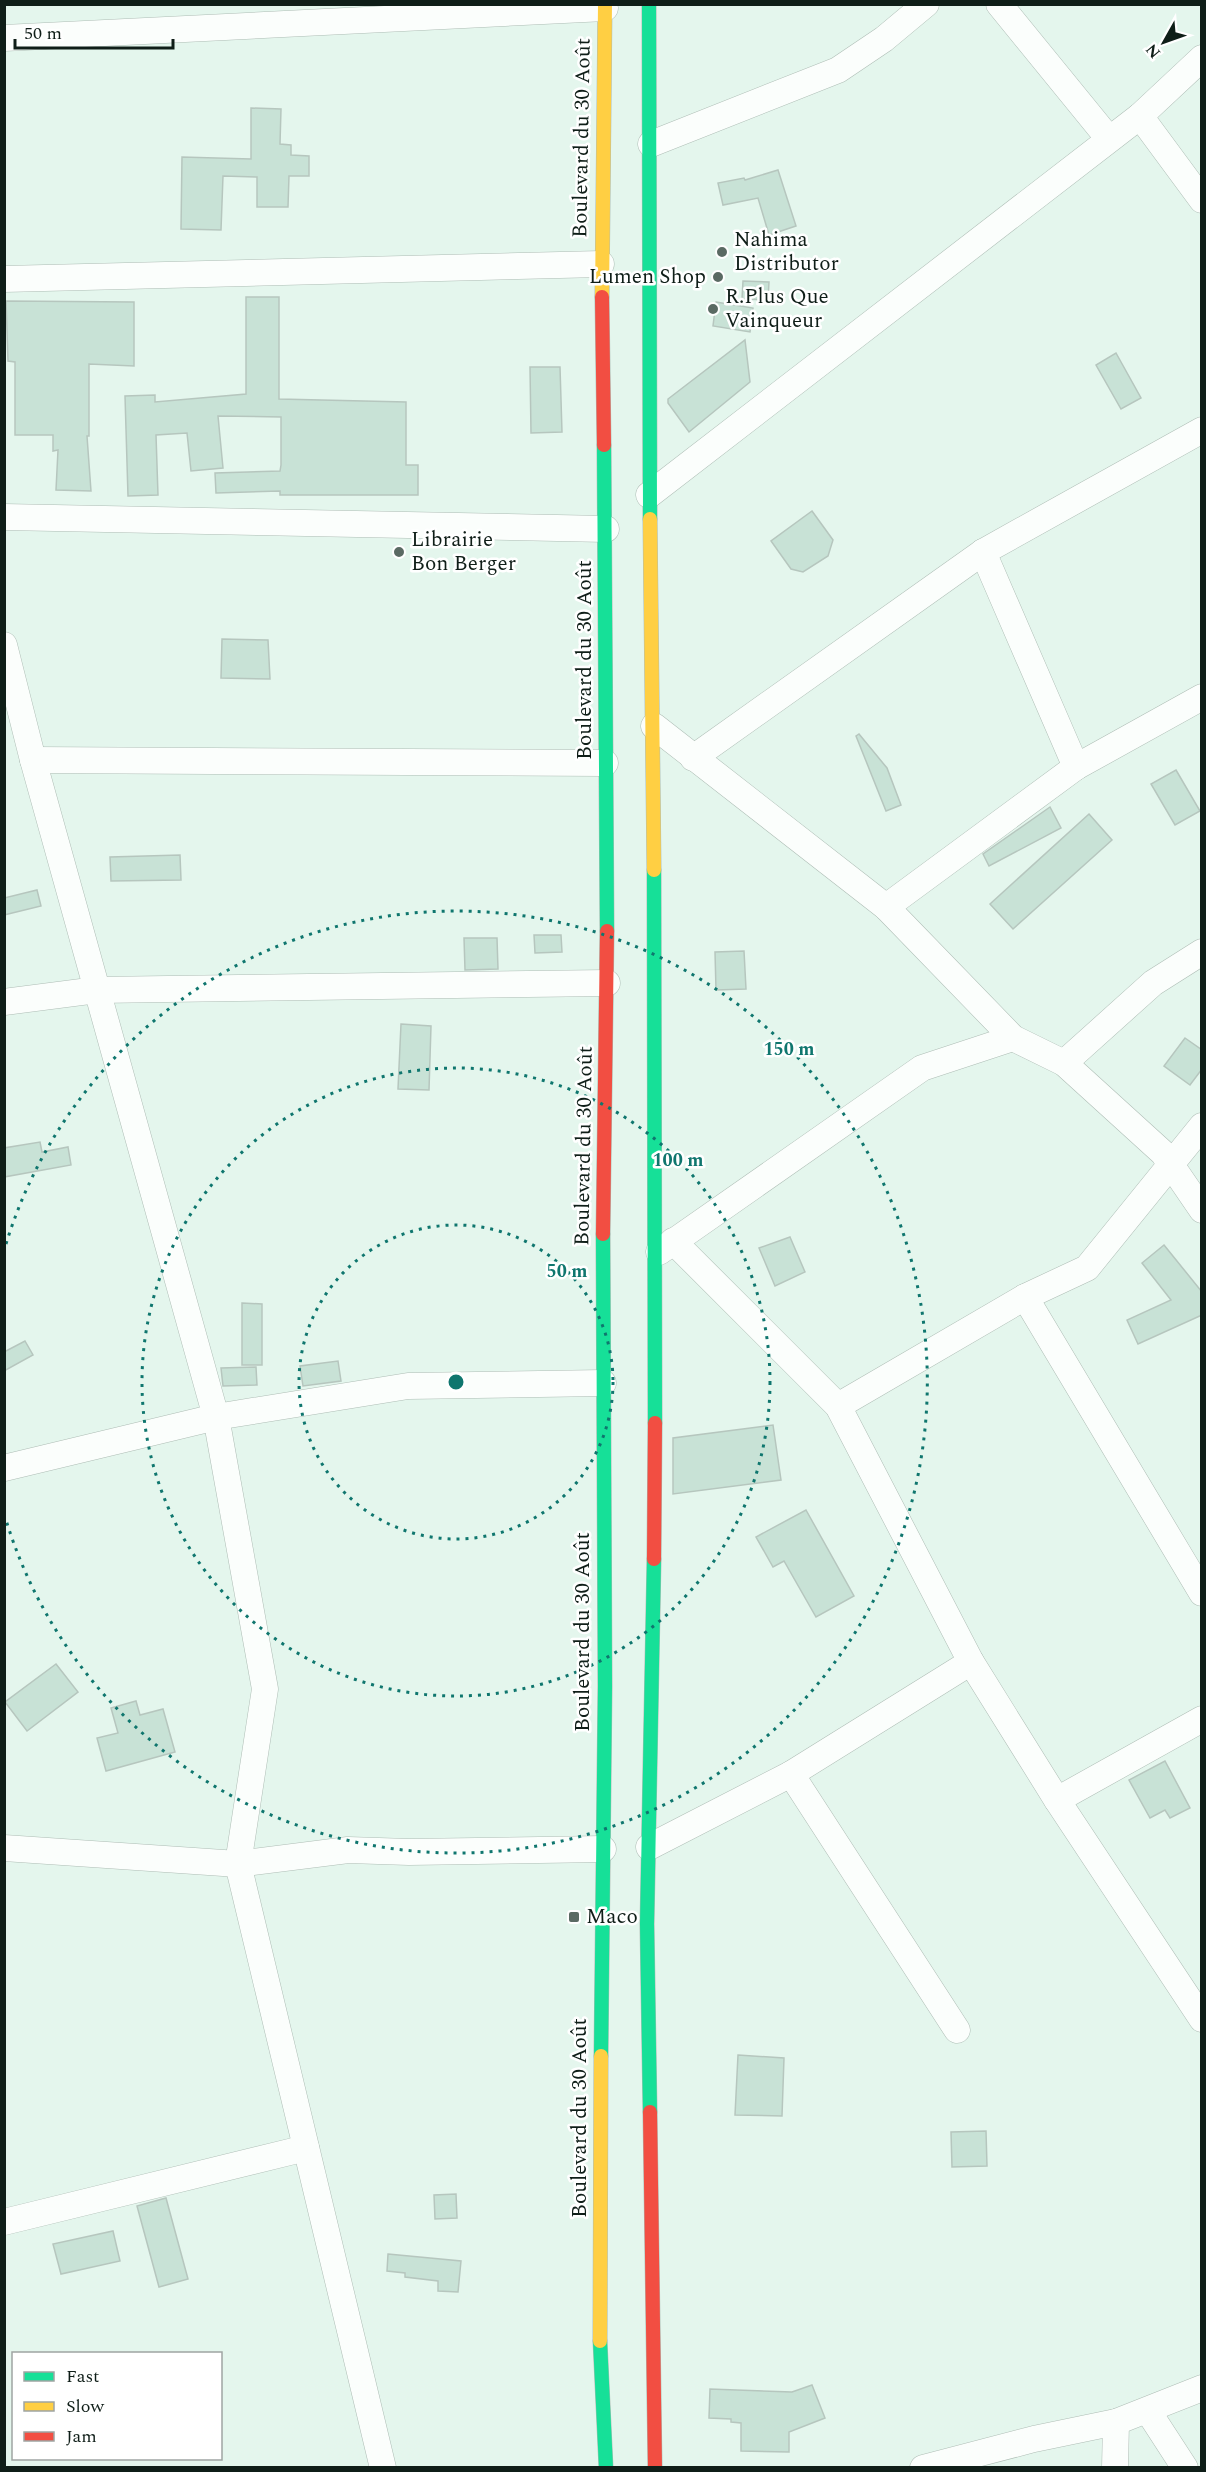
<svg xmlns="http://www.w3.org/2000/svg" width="1206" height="2472" font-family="Spectral,serif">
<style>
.building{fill:#c8e2d6;stroke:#b6c6be;stroke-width:1.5}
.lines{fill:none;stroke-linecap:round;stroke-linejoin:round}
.street-casing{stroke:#aebdb5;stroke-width:27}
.fast-casing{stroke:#aebdb5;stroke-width:15}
.slow-casing{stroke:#aebdb5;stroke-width:15}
.jam-casing{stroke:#aebdb5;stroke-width:15}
.street{stroke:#fbfefc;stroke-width:26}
.fast{stroke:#16e098;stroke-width:14}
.slow{stroke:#ffcf43;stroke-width:14}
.jam{stroke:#f24e42;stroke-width:14}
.ring{fill:none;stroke:#0f766e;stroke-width:3;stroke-dasharray:3 6}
.poi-dot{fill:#5a6a63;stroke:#fff;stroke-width:2}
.labels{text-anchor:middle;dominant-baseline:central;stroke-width:5;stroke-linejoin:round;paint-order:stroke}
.street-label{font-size:21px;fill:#0f1e18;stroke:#fff}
.poi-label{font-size:21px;fill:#0f1e18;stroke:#fff;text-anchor:start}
.centre{fill:#0f766e;stroke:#fff;stroke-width:3}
.ring-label{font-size:18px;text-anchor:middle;font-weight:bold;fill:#0f766e;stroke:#fff;stroke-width:5;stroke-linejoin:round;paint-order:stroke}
</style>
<rect width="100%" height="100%" fill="#e4f6ed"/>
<g class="building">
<polygon points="251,108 281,109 280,144 291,145 291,155 309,156 309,176 289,176 288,207 257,207 257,177 223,176 221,230 181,229 182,157 251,159"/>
<polygon points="778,170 796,226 769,235 758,198 723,205 718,183 744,178 745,180"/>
<polygon points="743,281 769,282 768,300 742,299"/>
<polygon points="246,297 279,297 279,399 406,402 406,465 418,465 418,495 280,495 280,491 216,493 215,473 280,471 281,465 281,417 218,416 223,468 191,471 187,433 156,435 158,495 128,496 125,396 155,395 155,402 246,394"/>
<polygon points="6,301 134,302 134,366 89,364 89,436 87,436 91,491 56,490 58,450 53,451 53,435 15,435 15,362 8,361"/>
<polygon points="716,302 753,308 750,332 713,326"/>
<polygon points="745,340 750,382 689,432 668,403 668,399"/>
<polygon points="1116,353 1141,398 1121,409 1096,365"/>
<polygon points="530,367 560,367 562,432 531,433"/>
<polygon points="812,511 833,540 828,556 803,572 791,569 771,541"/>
<polygon points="222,639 268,640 270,679 221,678"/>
<polygon points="859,734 887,768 901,805 886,811 856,736"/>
<polygon points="1176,770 1200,811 1175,825 1151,784"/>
<polygon points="1050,807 1061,828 989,866 983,854"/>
<polygon points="1089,814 1112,840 1013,929 990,904"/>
<polygon points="180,855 181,880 111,881 110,857"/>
<polygon points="37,890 41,906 4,915 4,898"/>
<polygon points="534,935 561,935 562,952 535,953"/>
<polygon points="464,938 497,938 498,969 465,970"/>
<polygon points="744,951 746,989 716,990 715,952"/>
<polygon points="401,1024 431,1026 429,1090 398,1089"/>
<polygon points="1185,1038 1202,1050 1202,1069 1190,1085 1164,1066"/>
<polygon points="40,1142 42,1152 68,1147 71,1165 4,1177 4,1148"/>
<polygon points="790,1237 805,1272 775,1286 759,1248"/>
<polygon points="1164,1245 1202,1292 1202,1315 1138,1344 1127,1320 1171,1300 1142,1263"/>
<polygon points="242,1303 262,1304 262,1365 242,1365"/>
<polygon points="25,1341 33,1355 4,1371 4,1352"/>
<polygon points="338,1361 341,1381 303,1386 300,1366"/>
<polygon points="256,1367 257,1385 223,1386 221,1368"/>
<polygon points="773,1425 781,1480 673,1494 673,1438"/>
<polygon points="806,1510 854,1596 816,1617 784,1561 773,1567 756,1537"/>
<polygon points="56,1664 78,1692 27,1731 5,1702"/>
<polygon points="136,1701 140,1715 163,1709 175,1752 106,1771 97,1738 118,1733 111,1708"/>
<polygon points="1165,1761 1190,1808 1170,1818 1165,1810 1150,1818 1129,1780"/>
<polygon points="738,2055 784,2058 782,2116 735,2115"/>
<polygon points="986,2131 987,2166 952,2167 951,2132"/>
<polygon points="456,2194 457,2218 435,2219 434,2195"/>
<polygon points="166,2198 188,2279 159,2287 137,2206"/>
<polygon points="113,2231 120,2261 61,2274 53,2244"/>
<polygon points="388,2254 461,2261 458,2292 438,2291 438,2281 405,2277 405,2273 387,2271"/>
<polygon points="812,2385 825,2418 789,2432 789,2452 741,2451 741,2423 731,2422 731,2419 709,2418 710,2389 792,2392"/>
</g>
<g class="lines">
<defs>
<g id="street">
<polyline points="999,4 1109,139"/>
<polyline points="4,38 605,8"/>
<polyline points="1140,116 1202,200"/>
<polyline points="651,144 838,70 884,39 926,4"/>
<polyline points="4,279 601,264"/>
<polyline points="649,495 1140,116 1202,58"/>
<polyline points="4,517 606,529"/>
<polyline points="983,552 1076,767"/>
<polyline points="4,645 33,760 216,1417 265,1689 238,1864 383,2468"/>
<polyline points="654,726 886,907 1013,1038 1064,1063 1163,1153 1202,1210"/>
<polyline points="693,758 983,552 1202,430"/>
<polyline points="33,760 605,763"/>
<polyline points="886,907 1076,767 1202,697"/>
<polyline points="4,1002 97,990 607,983"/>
<polyline points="1064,1063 1153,983 1202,952"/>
<polyline points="673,1241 838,1406 971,1662 1057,1800 1202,2019"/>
<polyline points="659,1252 922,1068 1013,1038"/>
<polyline points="1025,1297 1202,1593"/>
<polyline points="838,1406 1025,1297 1087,1268 1202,1126"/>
<polyline points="4,1468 216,1417 408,1386 603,1383"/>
<polyline points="791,1774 957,2030"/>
<polyline points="1057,1800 1202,1719"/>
<polyline points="649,1847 791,1774 971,1662"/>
<polyline points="4,1848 238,1864 348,1850 409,1852 603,1849"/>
<polyline points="4,2222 306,2148"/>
<polyline points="1148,2411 1185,2468"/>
<polyline points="923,2468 1034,2439 1116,2422 1202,2388"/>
<polyline points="1115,2468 1116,2422"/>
</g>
<g id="fast">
<polyline points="649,4 650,519"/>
<polyline points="604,445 607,931"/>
<polyline points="654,870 655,1423"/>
<polyline points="601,2056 605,1686 603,1234"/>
<polyline points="650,2112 647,1924 654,1559"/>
<polyline points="600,2341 606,2468"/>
</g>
<g id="slow">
<polyline points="602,297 605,4"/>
<polyline points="650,519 654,870"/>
<polyline points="600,2341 601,2056"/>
</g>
<g id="jam">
<polyline points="602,297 604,445"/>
<polyline points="603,1234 607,931"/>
<polyline points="654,1559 655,1423"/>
<polyline points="650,2112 655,2468"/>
</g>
</defs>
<use href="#street" class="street-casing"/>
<use href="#fast" class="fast-casing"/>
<use href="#slow" class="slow-casing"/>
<use href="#jam" class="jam-casing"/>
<use href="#street" class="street"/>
<use href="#fast" class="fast"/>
<use href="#slow" class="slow"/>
<use href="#jam" class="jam"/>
</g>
<g class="ring">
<circle cx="456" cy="1382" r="157"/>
<circle cx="456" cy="1382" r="314"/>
<path d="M6 1244A471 471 0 1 1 6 1520"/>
</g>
<g class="poi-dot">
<circle cx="722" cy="252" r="6"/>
<circle cx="718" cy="277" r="6"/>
<circle cx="713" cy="309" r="6"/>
<circle cx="399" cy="552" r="6"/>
<rect x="568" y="1911" width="12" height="12" rx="3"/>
</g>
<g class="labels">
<g class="street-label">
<text transform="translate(582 138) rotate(-89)">Boulevard du 30 Août</text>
<text transform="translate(585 660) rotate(-90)">Boulevard du 30 Août</text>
<text transform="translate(584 1146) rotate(-89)">Boulevard du 30 Août</text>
<text transform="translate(583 1632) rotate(-90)">Boulevard du 30 Août</text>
<text transform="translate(580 2118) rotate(-90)">Boulevard du 30 Août</text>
</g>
<g class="poi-label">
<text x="734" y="240">Nahima<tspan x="734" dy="24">Distributor</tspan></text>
<text x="706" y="277" text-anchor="end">Lumen Shop</text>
<text x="725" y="297">R.Plus Que<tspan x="725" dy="24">Vainqueur</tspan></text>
<text x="411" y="540">Librairie<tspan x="411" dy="24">Bon Berger</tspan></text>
<text x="586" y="1917">Maco</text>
</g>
</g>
<circle cx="456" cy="1382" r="9" class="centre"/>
<g class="ring-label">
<text x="789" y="1055">150 m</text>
<text x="678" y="1166">100 m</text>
<text x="567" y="1277">50 m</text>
</g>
<rect width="1206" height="2472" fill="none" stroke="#0f1e18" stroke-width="12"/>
<rect x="12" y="2352" width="210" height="108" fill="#ffffff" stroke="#9fa5a3" stroke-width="1.5"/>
<rect x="24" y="2372" width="30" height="9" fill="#16e098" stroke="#9fa5a3" stroke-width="1.5"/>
<text x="66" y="2382" font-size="18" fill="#0f1e18">Fast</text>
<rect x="24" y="2402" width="30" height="9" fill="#ffcf43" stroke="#9fa5a3" stroke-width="1.5"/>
<text x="66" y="2412" font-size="18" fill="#0f1e18">Slow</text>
<rect x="24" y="2432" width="30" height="9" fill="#f24e42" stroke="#9fa5a3" stroke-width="1.5"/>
<text x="66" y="2442" font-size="18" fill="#0f1e18">Jam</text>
<g transform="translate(1164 42) rotate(230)" stroke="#ffffff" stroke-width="4.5" paint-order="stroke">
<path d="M0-4.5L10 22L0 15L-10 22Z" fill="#0f1e18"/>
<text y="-9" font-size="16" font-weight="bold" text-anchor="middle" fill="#0f1e18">N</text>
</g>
<path d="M15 39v9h158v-9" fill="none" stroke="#0f1e18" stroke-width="3"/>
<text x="24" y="39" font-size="18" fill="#0f1e18" stroke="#ffffff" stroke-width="4.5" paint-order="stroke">50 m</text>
</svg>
